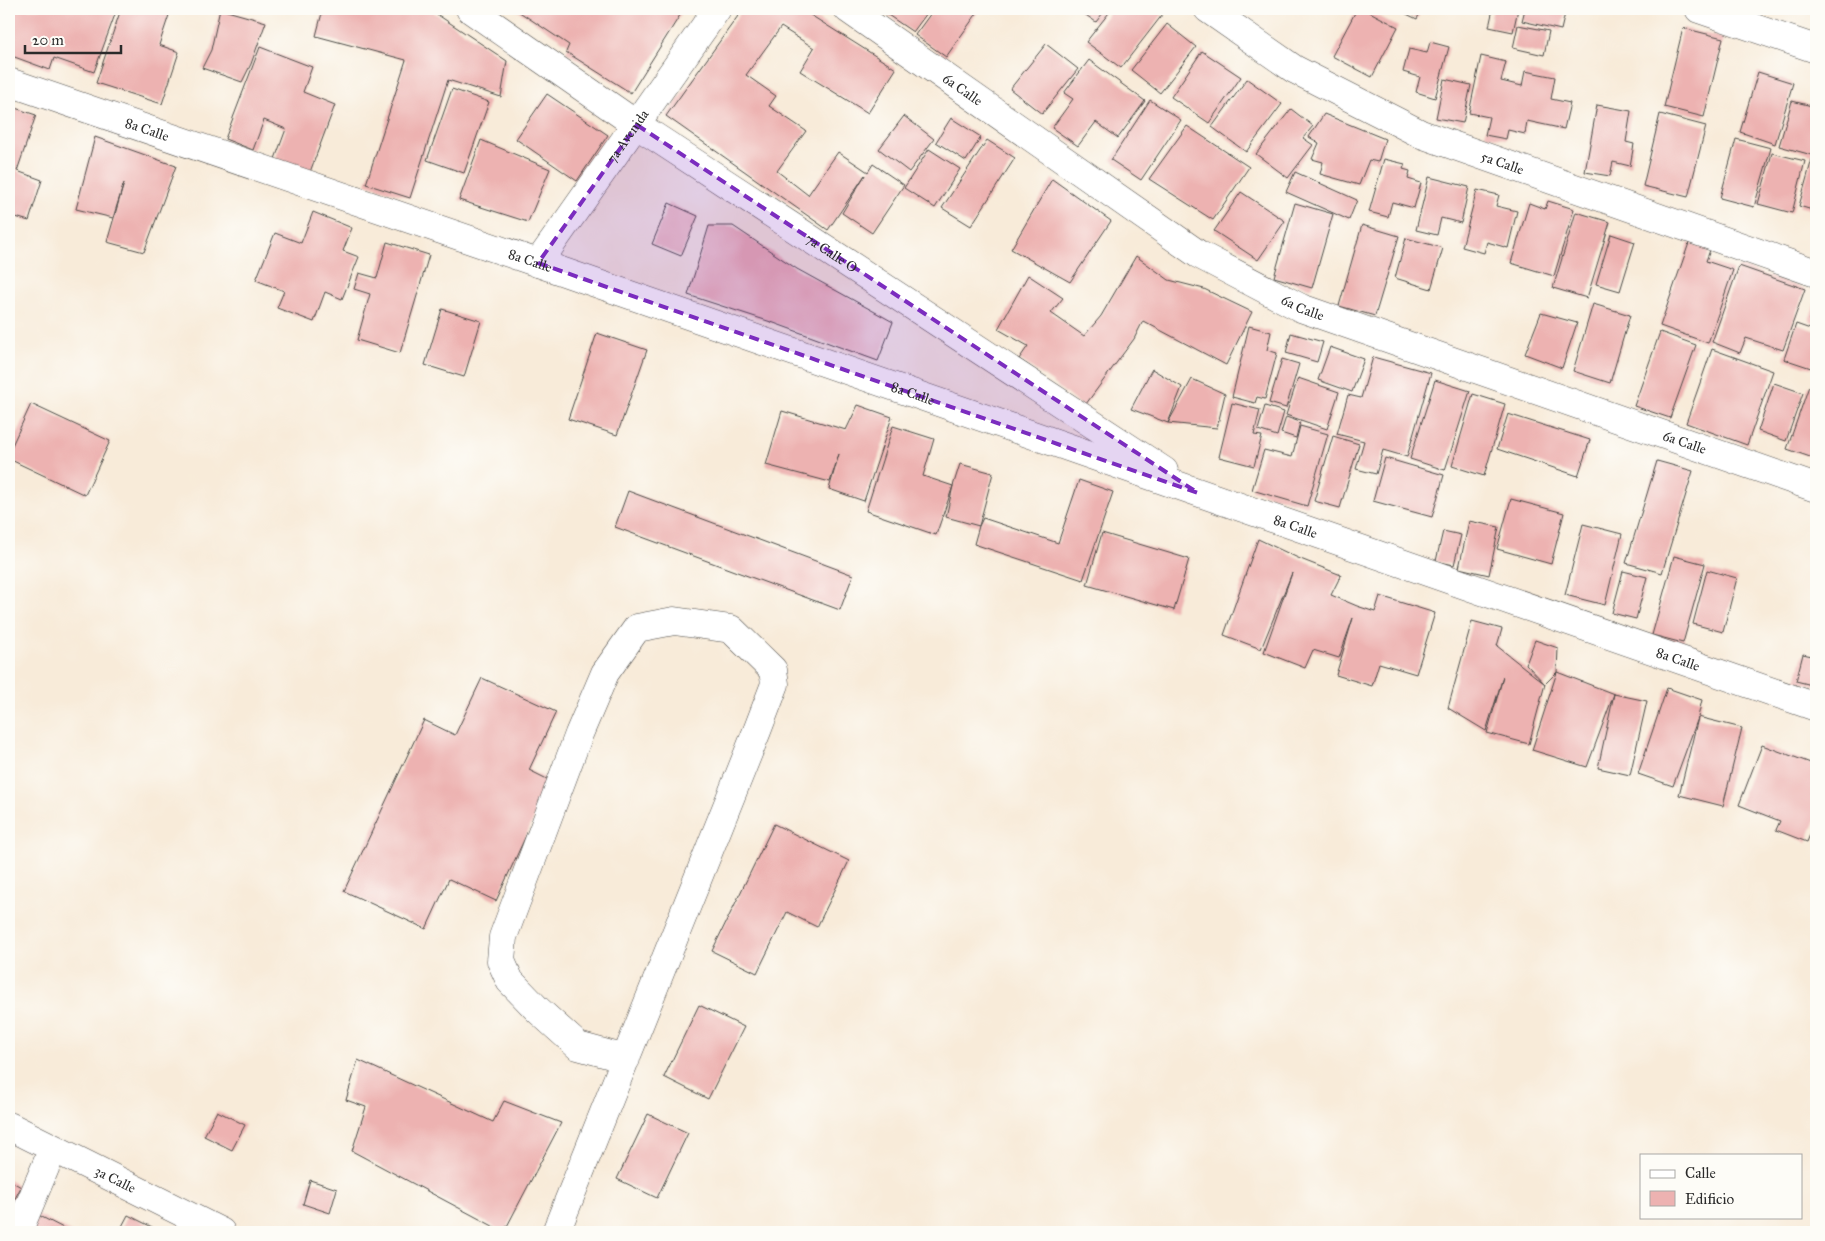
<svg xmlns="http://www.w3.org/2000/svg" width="1825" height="1241" font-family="'IM FELL Great Primer',serif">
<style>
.building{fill:#edb2b1}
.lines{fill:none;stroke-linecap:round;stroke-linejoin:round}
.minor-casing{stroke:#4a4845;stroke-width:29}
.minor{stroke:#fff;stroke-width:28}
.marked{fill:#7b2cbf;fill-opacity:0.2;stroke:#7b2cbf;stroke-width:4;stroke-dasharray:10 6;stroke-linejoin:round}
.labels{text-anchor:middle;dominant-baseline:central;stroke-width:4.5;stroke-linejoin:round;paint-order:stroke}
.street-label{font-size:14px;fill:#2b2b2b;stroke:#fdfcf7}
</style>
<rect width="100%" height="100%" fill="#fdfcf7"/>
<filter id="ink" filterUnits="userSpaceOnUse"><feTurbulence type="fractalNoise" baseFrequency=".02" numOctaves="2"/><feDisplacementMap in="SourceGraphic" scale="10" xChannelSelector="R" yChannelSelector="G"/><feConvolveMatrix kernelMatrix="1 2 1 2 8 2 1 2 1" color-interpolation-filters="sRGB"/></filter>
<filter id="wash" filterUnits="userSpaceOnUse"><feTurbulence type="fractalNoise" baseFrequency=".0096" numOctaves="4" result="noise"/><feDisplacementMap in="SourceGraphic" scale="20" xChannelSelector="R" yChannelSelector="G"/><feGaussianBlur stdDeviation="1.12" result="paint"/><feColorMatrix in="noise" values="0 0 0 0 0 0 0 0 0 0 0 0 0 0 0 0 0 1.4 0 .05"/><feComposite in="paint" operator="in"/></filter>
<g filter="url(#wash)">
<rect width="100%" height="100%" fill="#f8ebd9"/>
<g id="blocks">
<g class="building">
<polygon points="9,9 117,9 94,72 54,58 50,70 9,55"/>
<polygon points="121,9 171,9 159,45 179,52 162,104 96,83"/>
<polygon points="220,9 266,22 251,64 242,82 202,68 211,50"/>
<polygon points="323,9 429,9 507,61 501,97 448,80 410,198 366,184 406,60 316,36"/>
<polygon points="515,9 676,9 682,12 631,93 566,52 569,45"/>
<polygon points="743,9 801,9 896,69 868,113 800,71 814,48 781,27 746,75 776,96 769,106 806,131 777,171 808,195 838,152 868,172 873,164 904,185 872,233 842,213 865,175 828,230 666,116"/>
<polygon points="884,9 930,9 913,32 882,11"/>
<polygon points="934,9 980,9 946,57 915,35"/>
<polygon points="1077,9 1106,9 1096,22"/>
<polygon points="1112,9 1163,9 1166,10 1121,68 1086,42"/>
<polygon points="1357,9 1364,9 1398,27 1372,77 1332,56"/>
<polygon points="1396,9 1422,9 1417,19"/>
<polygon points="1493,9 1518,9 1513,32 1489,27"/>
<polygon points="1525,9 1566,9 1561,30 1522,21"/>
<polygon points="1167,24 1196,47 1160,93 1131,70"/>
<polygon points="1518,25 1549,31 1544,55 1513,48"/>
<polygon points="1683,28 1723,38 1704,117 1664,107"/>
<polygon points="1430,42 1449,47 1435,98 1416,92 1420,77 1403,72 1409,49 1427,53"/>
<polygon points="1046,44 1078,69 1042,114 1010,89"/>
<polygon points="260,47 312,67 303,92 335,105 310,172 275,159 286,129 264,120 253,150 225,139"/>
<polygon points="1202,51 1241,77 1209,123 1171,97"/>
<polygon points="1481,56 1506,62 1501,81 1522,86 1525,71 1555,77 1551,99 1570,103 1564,129 1527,121 1525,134 1508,130 1506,139 1485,135 1489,117 1469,113"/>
<polygon points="1089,60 1145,101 1118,138 1096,122 1078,146 1052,128 1073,99 1064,93"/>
<polygon points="1758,72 1793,83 1775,144 1740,132"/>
<polygon points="1247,79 1282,104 1246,152 1212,127"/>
<polygon points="1444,79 1471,85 1463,123 1436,118"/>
<polygon points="452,89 489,102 464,173 427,160"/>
<polygon points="547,94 608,135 577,181 516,139"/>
<polygon points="1150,100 1181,120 1141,180 1111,160"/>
<polygon points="1792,101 1816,107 1816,140 1812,155 1779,146"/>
<polygon points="1597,105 1631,111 1626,142 1634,144 1630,166 1613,162 1610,176 1585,172"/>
<polygon points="9,106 36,115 17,171 42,180 29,221 9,215"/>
<polygon points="1291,109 1313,126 1303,138 1313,145 1288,178 1256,154"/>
<polygon points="1324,114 1385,139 1378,162 1369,160 1359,185 1320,174 1323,162 1312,159 1319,143 1309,137"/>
<polygon points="1660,114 1706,126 1688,197 1643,186"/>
<polygon points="904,116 934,139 909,172 879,149"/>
<polygon points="951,118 981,137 966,161 936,142"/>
<polygon points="1187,126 1249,167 1213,220 1149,179"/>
<polygon points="95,137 176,166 144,252 107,242 124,183 113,218 76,209"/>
<polygon points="1736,139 1771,148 1754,207 1720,198"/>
<polygon points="481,140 550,169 528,222 459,200"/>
<polygon points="987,140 1015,158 971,226 942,208"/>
<polygon points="929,149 960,169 935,208 904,188"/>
<polygon points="1772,153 1805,161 1792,213 1758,204"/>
<polygon points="1384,159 1405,164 1403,169 1410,171 1408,179 1421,183 1414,208 1392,202 1388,217 1369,212"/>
<polygon points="1812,159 1816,160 1816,211 1799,206"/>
<polygon points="1295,172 1357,200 1349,220 1286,192"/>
<polygon points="1429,177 1469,187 1461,223 1441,218 1437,235 1416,230"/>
<polygon points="1052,179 1111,221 1070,282 1011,249"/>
<polygon points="1477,190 1499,195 1496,206 1517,211 1508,248 1487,242 1484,253 1462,247"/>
<polygon points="1241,192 1285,221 1258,260 1214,231"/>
<polygon points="1548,201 1574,209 1554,276 1511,263 1529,203 1545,209"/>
<polygon points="669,203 698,216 681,256 652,244"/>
<polygon points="1295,203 1333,214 1312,288 1274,277"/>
<polygon points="313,212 352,228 343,251 359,257 342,299 325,292 314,322 277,308 284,291 256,280 275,233 301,243"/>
<polygon points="1576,212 1610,222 1587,298 1553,288"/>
<polygon points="1362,225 1399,236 1375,316 1339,306"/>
<polygon points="709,226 733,226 797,269 893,322 878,361 774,323 688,295"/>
<polygon points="1611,234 1635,242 1620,291 1596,284"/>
<polygon points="1406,238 1443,248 1431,289 1395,278"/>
<polygon points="387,242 429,255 400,353 357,340 370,294 354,289 359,273 377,278"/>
<polygon points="1689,243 1710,250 1706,261 1733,270 1708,343 1660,326"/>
<polygon points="1136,256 1169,280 1204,289 1252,312 1226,365 1143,321 1134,339 1083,408 1052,382 1019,359 1028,346 998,329 1028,275 1063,298 1051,313 1084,336 1101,316"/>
<polygon points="1739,266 1805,289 1783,350 1746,338 1740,353 1712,342"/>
<polygon points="1816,300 1816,323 1809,320"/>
<polygon points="1593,304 1630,315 1610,383 1573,371"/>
<polygon points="442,309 481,321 464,377 425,365"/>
<polygon points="1541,313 1577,323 1562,368 1525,354"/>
<polygon points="1796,324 1816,331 1816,354 1811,368 1784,359"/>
<polygon points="1249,326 1271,332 1267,350 1277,353 1265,399 1257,397 1255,403 1232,397"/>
<polygon points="1660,332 1696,345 1670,418 1634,406"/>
<polygon points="597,333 647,350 617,435 568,419"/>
<polygon points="1291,333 1323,342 1317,362 1286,353"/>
<polygon points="1330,347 1364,359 1352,392 1318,380"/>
<polygon points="1712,349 1773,371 1747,445 1686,423"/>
<polygon points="1373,357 1431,373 1407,457 1383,450 1376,474 1356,469 1364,441 1337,434 1348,395 1361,398"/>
<polygon points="1282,359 1299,364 1286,408 1269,403"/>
<polygon points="1152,369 1182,387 1168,423 1192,379 1225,394 1217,428 1168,423 1131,409"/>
<polygon points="1298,378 1339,392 1327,429 1286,415"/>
<polygon points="1435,380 1470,391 1445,470 1410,459"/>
<polygon points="1774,383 1803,393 1786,441 1758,431"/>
<polygon points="1809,386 1816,389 1816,459 1787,449"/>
<polygon points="1473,394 1505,404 1484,476 1452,466"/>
<polygon points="1232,403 1260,410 1254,435 1262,436 1254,466 1219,457"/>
<polygon points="31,404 110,441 85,495 9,459 9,452"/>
<polygon points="858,405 892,417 864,501 829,489 839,454 830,482 766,465 782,411 846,430"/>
<polygon points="1265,406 1284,412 1277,436 1258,430"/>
<polygon points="1508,414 1590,440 1578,476 1497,449"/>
<polygon points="1286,417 1300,422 1296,438 1281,433"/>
<polygon points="893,426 934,439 923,476 953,486 960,464 993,473 979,526 983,518 1058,543 1079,480 1113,492 1083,580 974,544 979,526 946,517 953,486 936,535 866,511"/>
<polygon points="1300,426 1328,434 1307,506 1252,490 1264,450 1292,457"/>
<polygon points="1333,436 1359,444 1340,508 1314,501"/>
<polygon points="1385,458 1444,475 1432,517 1373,501"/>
<polygon points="1657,461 1693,471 1662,573 1626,563"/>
<polygon points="628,491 853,575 840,610 615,527"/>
<polygon points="1511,499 1564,513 1551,564 1497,549"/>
<polygon points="1469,521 1499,527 1489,575 1459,568"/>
<polygon points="1583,524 1622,534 1605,605 1565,595"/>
<polygon points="1443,531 1461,535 1454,565 1436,561"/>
<polygon points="1102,533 1189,559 1174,610 1087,585"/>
<polygon points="1258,539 1298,558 1341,575 1331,595 1357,606 1375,612 1380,596 1435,613 1416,674 1379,663 1372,686 1336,675 1353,618 1339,658 1313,650 1305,668 1264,652 1292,573 1261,649 1224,635"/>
<polygon points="1674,556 1705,564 1683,643 1652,635"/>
<polygon points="1707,570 1737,578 1723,632 1693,624"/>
<polygon points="1623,571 1647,577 1636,619 1612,613"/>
<polygon points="1472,621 1502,629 1497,646 1545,684 1529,744 1487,733 1503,677 1486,731 1448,708"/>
<polygon points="1535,640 1558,648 1557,672 1545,684 1526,664"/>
<polygon points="1803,654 1816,657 1816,686 1796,681"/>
<polygon points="1557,672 1614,694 1647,701 1630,775 1598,768 1614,694 1587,767 1532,750"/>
<polygon points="482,678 556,712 529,770 551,781 496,901 449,879 426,929 344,891 424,720 455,735"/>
<polygon points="1667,688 1702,700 1698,717 1742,728 1723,806 1679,795 1698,718 1673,786 1638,774"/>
<polygon points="1762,745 1816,765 1816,820 1807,842 1776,830 1780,821 1739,805"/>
<polygon points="774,824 849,861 817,927 787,912 757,973 712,951"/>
<polygon points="699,1005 744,1027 708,1099 664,1077"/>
<polygon points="358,1060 493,1122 504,1101 561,1123 504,1232 352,1151 366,1107 346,1100"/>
<polygon points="217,1111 245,1125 232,1150 204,1136"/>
<polygon points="648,1114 688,1133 657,1198 617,1179"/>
<polygon points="9,1180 21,1187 9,1210"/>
<polygon points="310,1180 337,1189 330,1213 303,1204"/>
<polygon points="38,1215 71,1232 29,1232"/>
<polygon points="128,1215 162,1232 119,1232"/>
</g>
</g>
</g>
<g filter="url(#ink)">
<use href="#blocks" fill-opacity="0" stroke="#4a4845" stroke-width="1"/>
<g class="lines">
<defs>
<g id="minor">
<path id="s1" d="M470,9l167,116 527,346"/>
<path id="s2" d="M848,9l350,245 103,54 515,180"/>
<path id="s3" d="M1208,9l86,60 127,65 395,139"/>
<polyline points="1699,9 1816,49"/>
<path id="s4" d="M9,82l529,181 1278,444"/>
<path id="s5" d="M538,263l179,-254"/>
<path id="s6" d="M9,1126l212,106"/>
<polyline points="18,1232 53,1149"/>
<polyline points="556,1232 757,731 775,684 773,670 731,629 674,621 637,628 605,673 579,734 503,937 501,961 510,981 538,1010 578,1046 626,1059"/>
</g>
</defs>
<use href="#minor" class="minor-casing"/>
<use href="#minor" class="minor"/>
</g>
</g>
<path class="marked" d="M637,125l561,368 -660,-230z"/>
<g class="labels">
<g class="street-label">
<text stroke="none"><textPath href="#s2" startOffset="140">6a Calle</textPath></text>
<text stroke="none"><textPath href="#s4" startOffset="146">8a Calle</textPath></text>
<text stroke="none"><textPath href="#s5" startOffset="155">7a Avenida</textPath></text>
<text stroke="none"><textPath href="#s3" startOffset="334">5a Calle</textPath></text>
<text stroke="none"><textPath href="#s1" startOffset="436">7a Calle O</textPath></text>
<text stroke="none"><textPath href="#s4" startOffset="551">8a Calle</textPath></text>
<text stroke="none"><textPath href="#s2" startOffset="545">6a Calle</textPath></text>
<text stroke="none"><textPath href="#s4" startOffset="956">8a Calle</textPath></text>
<text stroke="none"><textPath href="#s2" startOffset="950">6a Calle</textPath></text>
<text stroke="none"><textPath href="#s4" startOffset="1361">8a Calle</textPath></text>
<text stroke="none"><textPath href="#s4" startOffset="1766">8a Calle</textPath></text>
<text stroke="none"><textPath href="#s6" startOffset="119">3a Calle</textPath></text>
</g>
</g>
<rect width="1825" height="1241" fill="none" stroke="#fdfcf7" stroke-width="30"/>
<rect x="1640" y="1154" width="162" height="65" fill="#fdfcf7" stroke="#a9a8a5"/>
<rect x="1650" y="1170" width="25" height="8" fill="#ffffff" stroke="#a9a8a5"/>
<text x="1685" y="1178" font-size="15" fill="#2b2b2b">Calle</text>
<rect x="1650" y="1191" width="25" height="15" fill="#edb2b1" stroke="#a9a8a5"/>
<text x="1685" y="1204" font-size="15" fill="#2b2b2b">Edificio</text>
<path d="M25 45v8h96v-8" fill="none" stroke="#2b2b2b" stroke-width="2.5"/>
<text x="32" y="45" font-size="15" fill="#2b2b2b" stroke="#fdfcf7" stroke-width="4" paint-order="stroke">20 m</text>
</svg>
